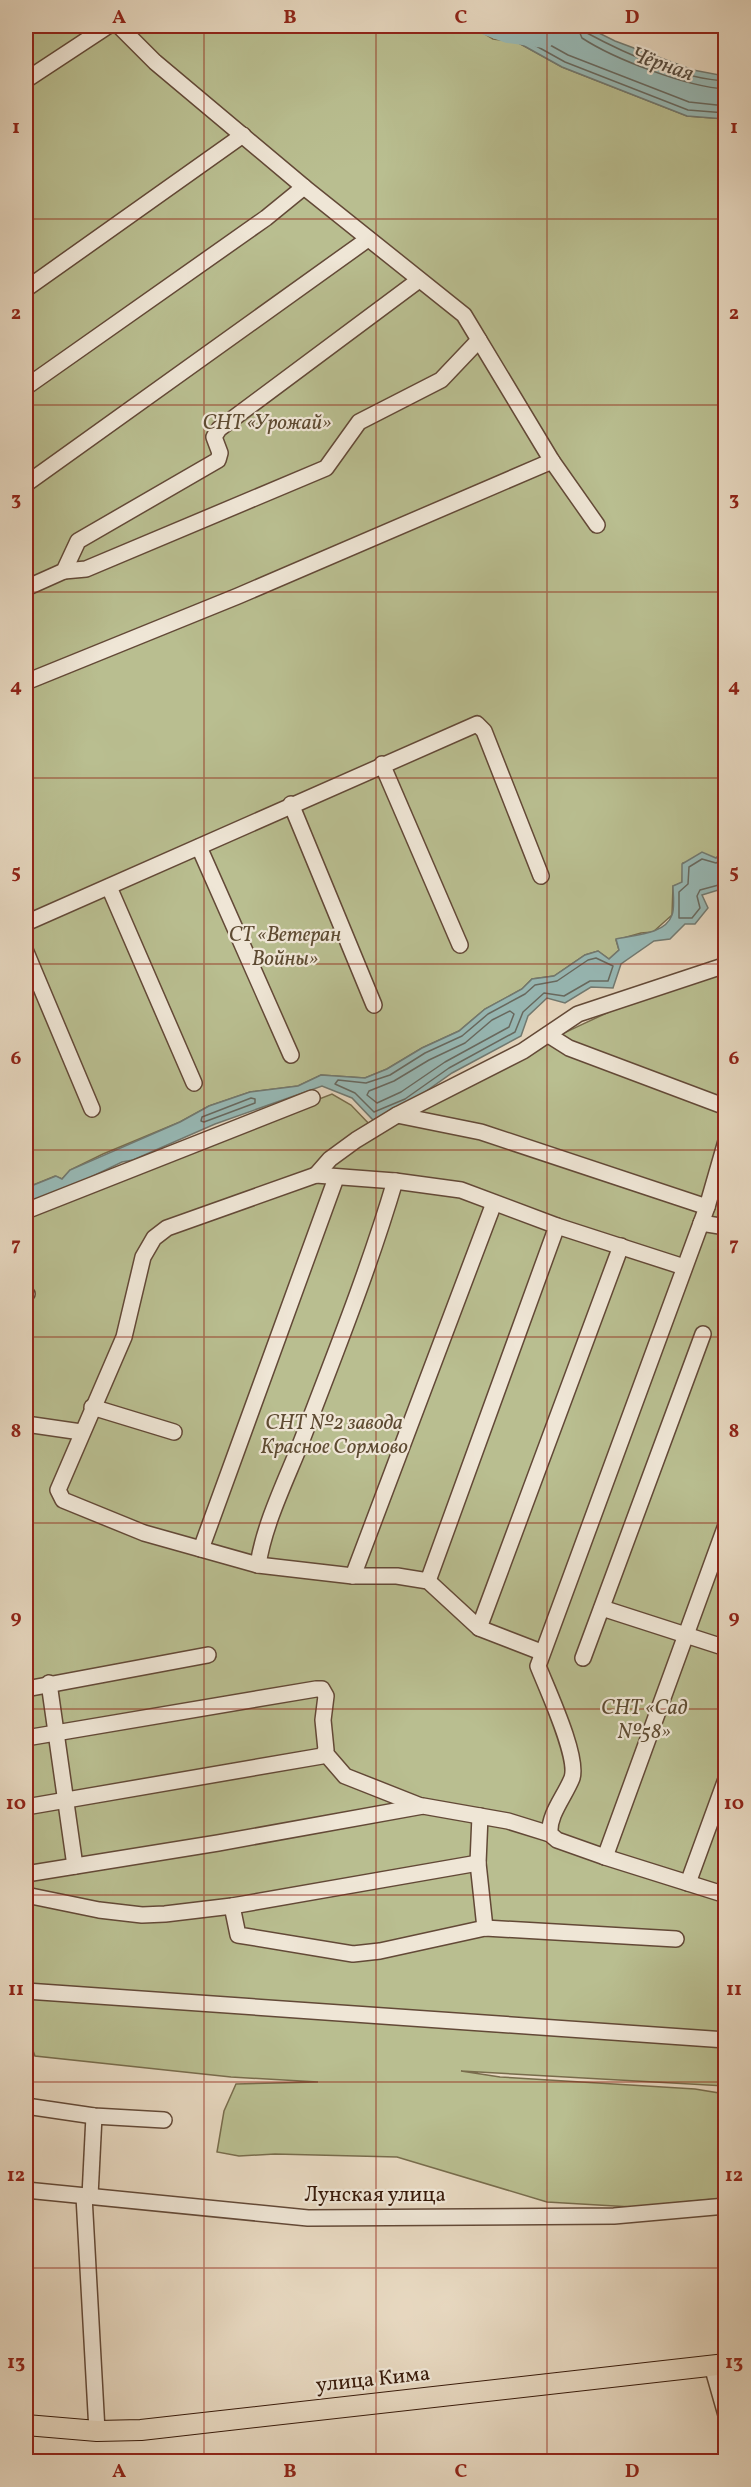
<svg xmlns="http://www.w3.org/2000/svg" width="751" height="2487" font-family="Vollkorn,serif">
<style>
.green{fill:#b9be90;stroke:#786c4c;stroke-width:1.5}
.water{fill:#97b9b6;stroke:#717971;stroke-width:1.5}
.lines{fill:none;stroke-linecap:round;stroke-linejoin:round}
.shore{stroke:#676960;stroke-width:1.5}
.river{stroke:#97b9b6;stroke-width:18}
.minor-casing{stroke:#634937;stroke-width:18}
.major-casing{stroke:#371909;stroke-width:22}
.minor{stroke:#efe6d6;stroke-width:15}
.major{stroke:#e7d8c0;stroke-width:20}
.grid{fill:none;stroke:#8f2418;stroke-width:1.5;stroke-opacity:0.55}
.labels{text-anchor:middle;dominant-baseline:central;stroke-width:4.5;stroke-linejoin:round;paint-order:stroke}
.park-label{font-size:21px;font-style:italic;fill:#5e4b32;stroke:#efe6d6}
.street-label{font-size:21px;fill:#371909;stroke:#efe6d6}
.water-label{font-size:22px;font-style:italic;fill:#54493d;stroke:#efe6d6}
.neatline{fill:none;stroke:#8f2418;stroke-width:2}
.grid-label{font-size:20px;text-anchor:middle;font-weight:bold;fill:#8f2418}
</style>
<rect width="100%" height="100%" fill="#e7d8c0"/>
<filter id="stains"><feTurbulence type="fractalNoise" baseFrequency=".00333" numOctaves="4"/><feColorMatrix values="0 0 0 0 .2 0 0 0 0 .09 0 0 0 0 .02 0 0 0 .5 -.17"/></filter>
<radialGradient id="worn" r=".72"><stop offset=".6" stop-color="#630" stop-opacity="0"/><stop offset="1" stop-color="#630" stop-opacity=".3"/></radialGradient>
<g class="green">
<polygon points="26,26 472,26 493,39 517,42 562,67 687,116 725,119 725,850 716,858 683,863 682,883 673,886 672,915 653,932 641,933 616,940 619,950 609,959 598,951 585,955 554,976 532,979 522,989 485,1009 459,1031 422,1048 387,1069 365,1078 321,1075 298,1086 250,1092 209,1106 180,1122 103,1154 70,1170 62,1179 55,1176 26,1188"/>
<path d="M725,964v1122l-264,-15 39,6 195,12 30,5v104l-93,9 -85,-5 -150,-45 -122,-3 -36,2 -22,-4 7,-41 12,-27 82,-2 -87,-5 -196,-21 -9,-24v-820l306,-118 19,11 23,24c115,-58 230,-121 351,-165z"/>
</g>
<g class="water">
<polygon points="533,26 585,26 615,41 693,70 725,76 725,119 687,116 562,67 517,42"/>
<path d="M725,850v38l-23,7 6,13 -13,16h-10l-15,15 -16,2 -33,23 -8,24 -22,-1 -26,16 -18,-5 -19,18 -7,20 -69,37 -44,31 -35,16 -21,-22 -30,-12 -107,38 -82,36 -11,2 -87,42 -9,-2v-14l30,-12 6,3 8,-9 110,-48 29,-16 41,-14 48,-6 23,-11 44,3 22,-9 35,-21 37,-17 26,-22 37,-20 10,-10 22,-3 31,-21 13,-4 11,8 10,-9 -3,-11c17,-4 49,-4 56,-24 3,-7 1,-21 1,-29l9,-4v-18l20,-12 14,6z"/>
</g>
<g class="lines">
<g class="shore">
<polyline points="537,26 529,42 565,62 688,110 726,113"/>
<polyline points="544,26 541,40 568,55 689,102 726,106"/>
<path d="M577,26l5,12c32,21 105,49 144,51"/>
<path d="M584,26l3,7c39,21 95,46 139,48"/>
<polyline points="726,858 716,863 702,859 689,867 688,884 679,892 679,918 692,918 700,908 697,896 700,890 726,883"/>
<polygon points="596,958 613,966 608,981 590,981 564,996 544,993 523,1012 515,1032 449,1068 405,1099 374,1112 355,1093 335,1084 338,1080 366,1083 390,1075 425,1053 462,1036 488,1014 525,994 535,985 557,981 588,960"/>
<polygon points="510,1011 514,1014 509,1027 445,1062 401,1092 377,1103 367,1095 369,1091 394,1081 429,1060 465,1043 492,1020"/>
<polygon points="251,1098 255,1099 255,1103 204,1122 201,1121 202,1117"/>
</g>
<polyline class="river" points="486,26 508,34 545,39"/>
<defs>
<g id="minor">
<polyline points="119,26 155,62 304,187 464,315 552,461 597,525"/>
<polyline points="26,80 108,26"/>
<polyline points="26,289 243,135"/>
<polyline points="26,387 266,218 304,187"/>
<polyline points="26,484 368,239"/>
<polyline points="64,571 86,569 326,468 359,422 441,380 479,340"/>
<polyline points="26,588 64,571 78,541 218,460 220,453 214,437 219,429 419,280"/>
<polyline points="26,682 238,596 552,461"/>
<polyline points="382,764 460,945"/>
<polyline points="291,804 374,1005"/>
<polyline points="199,847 291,1055"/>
<polyline points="109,887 194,1083"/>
<polyline points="26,923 477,724 484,731 541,876"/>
<polyline points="26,952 92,1109"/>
<polyline points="550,1036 569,1048 726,1107"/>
<polyline points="397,1115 481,1132 707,1207"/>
<path d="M726,1141l-19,66 -169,459c9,23 41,91 34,112 -7,18 -24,37 -22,56l7,6 48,17 121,38"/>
<polyline points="316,1175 330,1159 356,1140 397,1115 523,1051 578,1014 726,965"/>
<polyline points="26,1211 312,1098"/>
<polyline points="701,1223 726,1227"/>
<polyline points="26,1295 27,1294"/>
<polyline points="92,1407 174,1432"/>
<polyline points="26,1424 81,1432"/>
<polyline points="201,1549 336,1178"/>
<path d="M258,1565c6,-41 29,-87 44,-125 33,-86 67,-171 93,-259"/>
<polyline points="353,1576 494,1203"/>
<polyline points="428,1581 557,1226"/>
<polyline points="602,1608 726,1648"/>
<polyline points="479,1628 621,1246"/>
<polyline points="541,1652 479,1628 428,1581 397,1576 353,1576 258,1565 144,1533 63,1500 58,1490 124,1337 143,1257 154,1238 167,1228 316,1175 395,1181 461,1190 557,1226 684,1267"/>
<polyline points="583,1658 703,1334"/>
<polyline points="49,1683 75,1866"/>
<polyline points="26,1689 208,1655"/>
<polyline points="26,1738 316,1689 322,1689 326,1696 323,1720 326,1750 322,1756 26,1807"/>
<polyline points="326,1754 345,1776 421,1806"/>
<polyline points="480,1816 478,1863 485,1928"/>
<polyline points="605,1857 726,1525"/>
<polyline points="26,1874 218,1843 423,1806 508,1821 550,1834"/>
<polyline points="688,1883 726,1779"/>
<polyline points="26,1895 99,1910 142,1915 165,1914 232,1906 478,1863"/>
<polyline points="232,1906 238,1935 353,1954 380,1951 485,1928 676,1939"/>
<polyline points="26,1991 726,2040"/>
<polyline points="26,2106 94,2116 164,2120"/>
<polyline points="26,2190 308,2218 614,2216 726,2206"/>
<polyline points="84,2196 97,2431"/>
<polyline points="90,2196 94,2116"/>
<polyline points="712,2366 726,2415"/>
</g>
<polyline id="major" points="26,2425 97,2431 141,2430 726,2364"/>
</defs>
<use href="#minor" class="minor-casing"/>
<use href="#major" class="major-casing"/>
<use href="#minor" class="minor"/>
<use href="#major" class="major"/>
</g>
<path class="grid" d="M204,26v2436M376,26v2436M547,26v2436M26,219h700M26,405h700M26,592h700M26,778h700M26,964h700M26,1150h700M26,1337h700M26,1523h700M26,1709h700M26,1895h700M26,2082h700M26,2268h700"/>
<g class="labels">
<g class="park-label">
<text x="267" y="423">СНТ «Урожай»</text>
<text x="285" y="935">СТ «Ветеран<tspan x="285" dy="24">Войны»</tspan></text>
<text x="334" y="1423">СНТ №2 завода<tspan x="334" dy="24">Красное Сормово</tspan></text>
<text x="644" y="1708">СНТ «Сад<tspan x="644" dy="24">№58»</tspan></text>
</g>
<g class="street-label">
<text x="375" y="2195">Лунская улица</text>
<text transform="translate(373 2380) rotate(-6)">улица Кима</text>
</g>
<g class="water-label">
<text transform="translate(662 65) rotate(19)">Чёрная</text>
</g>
</g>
<rect width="751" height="2487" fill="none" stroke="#e7d8c0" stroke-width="66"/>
<rect x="33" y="33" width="685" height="2421" class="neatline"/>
<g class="grid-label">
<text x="119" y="23">A</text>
<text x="290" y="23">B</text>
<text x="461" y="23">C</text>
<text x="632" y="23">D</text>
<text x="16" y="133">1</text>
<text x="734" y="133">1</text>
<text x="16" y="319">2</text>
<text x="734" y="319">2</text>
<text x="16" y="505">3</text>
<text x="734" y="505">3</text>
<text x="16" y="692">4</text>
<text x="734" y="692">4</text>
<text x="16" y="878">5</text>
<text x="734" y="878">5</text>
<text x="16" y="1064">6</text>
<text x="734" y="1064">6</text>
<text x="16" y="1250">7</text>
<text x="734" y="1250">7</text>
<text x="16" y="1437">8</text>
<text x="734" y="1437">8</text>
<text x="16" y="1623">9</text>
<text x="734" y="1623">9</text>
<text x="16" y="1809">10</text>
<text x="734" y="1809">10</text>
<text x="16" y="1995">11</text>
<text x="734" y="1995">11</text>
<text x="16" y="2181">12</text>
<text x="734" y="2181">12</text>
<text x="16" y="2368">13</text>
<text x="734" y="2368">13</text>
<text x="119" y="2477">A</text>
<text x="290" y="2477">B</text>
<text x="461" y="2477">C</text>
<text x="632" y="2477">D</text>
</g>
<rect width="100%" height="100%" filter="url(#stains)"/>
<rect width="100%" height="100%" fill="url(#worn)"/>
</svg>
